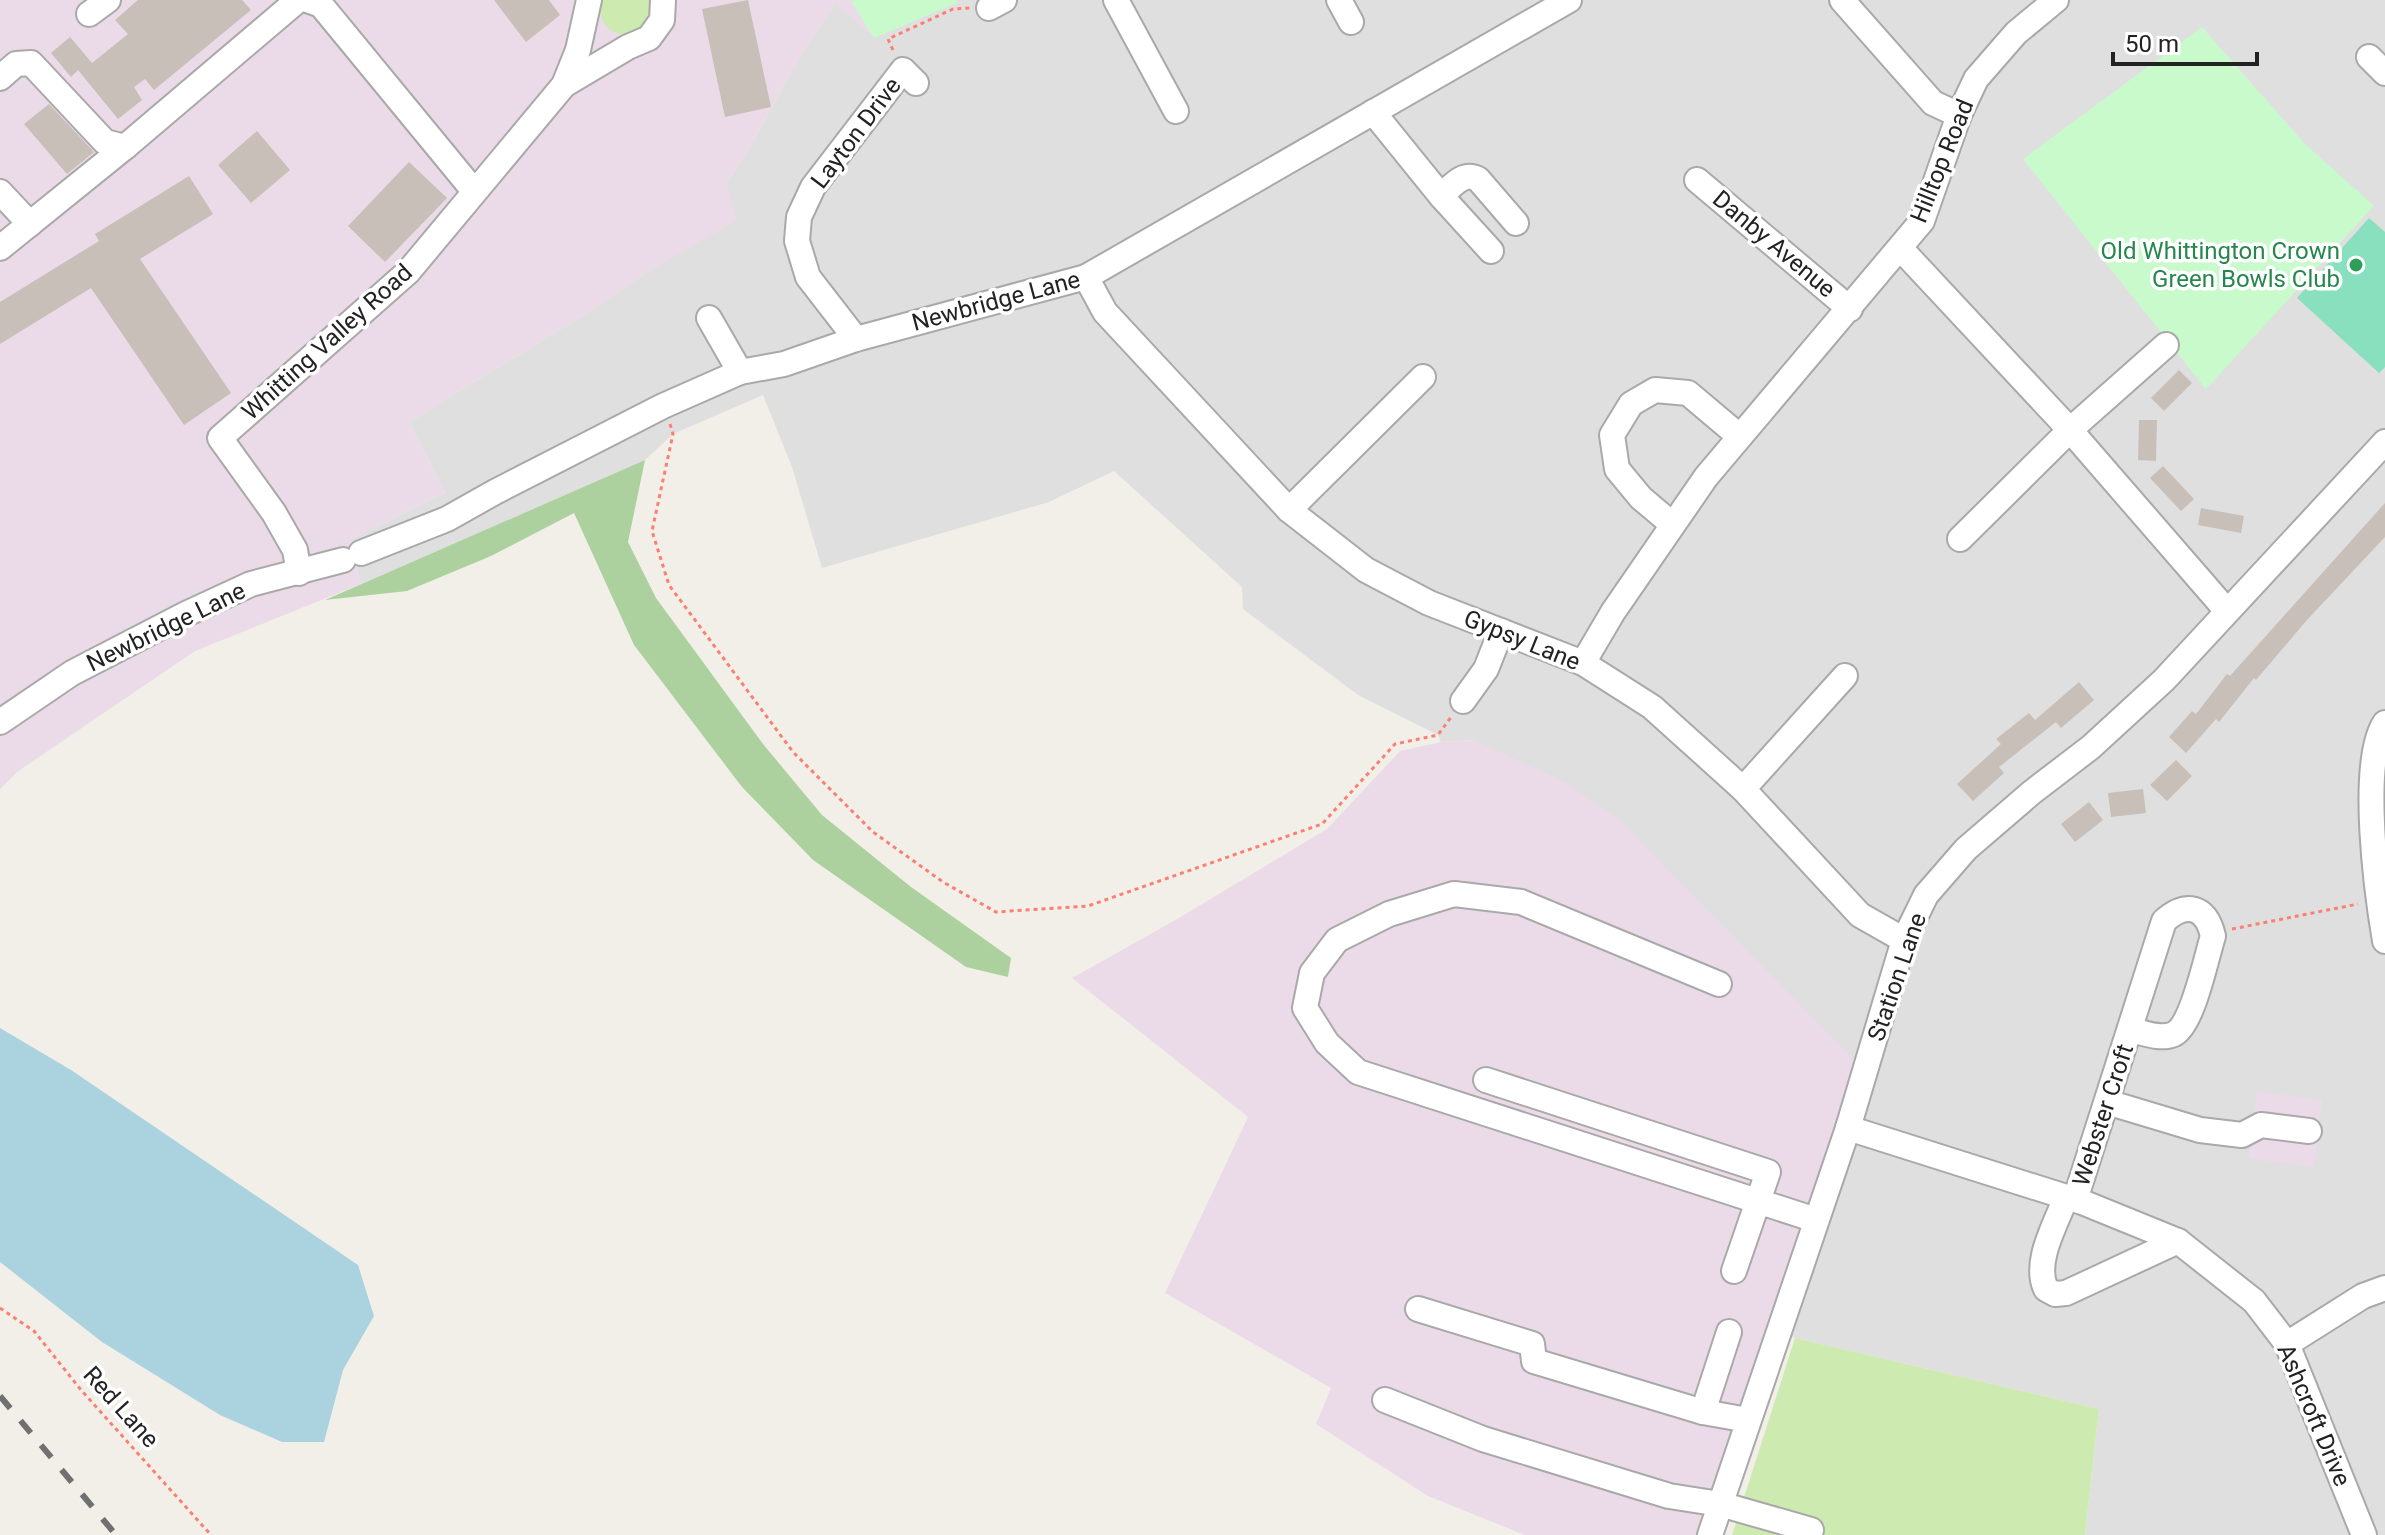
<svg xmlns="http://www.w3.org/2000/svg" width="2385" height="1535" font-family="Roboto,sans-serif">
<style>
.residential{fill:#e0dfdf}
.industrial{fill:#ebdbe8}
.grass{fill:#cdebb0}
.forest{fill:#add19e}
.park{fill:#c8facc}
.pitch{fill:#88e0be}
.water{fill:#aad3df}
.building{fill:#c7bfb8}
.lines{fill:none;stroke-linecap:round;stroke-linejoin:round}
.minor-casing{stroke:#a9a9a9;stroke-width:28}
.path{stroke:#fa8072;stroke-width:3;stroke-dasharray:4 4;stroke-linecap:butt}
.minor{stroke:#fff;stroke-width:24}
.rail{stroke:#707070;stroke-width:6;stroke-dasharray:16 16;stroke-linecap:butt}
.leisure-dot{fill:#2e9e5b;stroke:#fff;stroke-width:3}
.labels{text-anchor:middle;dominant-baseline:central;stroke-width:7;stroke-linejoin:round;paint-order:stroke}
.street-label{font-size:24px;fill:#222;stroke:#fff}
.leisure-label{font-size:24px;fill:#27864d;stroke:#fff;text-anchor:end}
</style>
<rect width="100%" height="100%" fill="#f2efe9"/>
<polygon class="residential" points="916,0 2385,0 2385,1535 2085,1535 2099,1409 1795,1338 1771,1330 1474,740 1441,742 1438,735 1358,695 1243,609 1242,587 1114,471 1049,502 822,568 792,467 763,395 673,434 645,460 361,584 348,541 445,493 409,422 595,308 644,274 726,184 745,156 791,72 835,2"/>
<g class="industrial">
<polygon points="0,0 916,0 869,33 835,3 791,72 745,156 726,184 737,220 644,274 595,308 409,422 445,493 348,541 361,584 195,651 17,772 0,789"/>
<polygon points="1474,740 1566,783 1616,817 1860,1066 1702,1535 1525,1535 1428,1496 1316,1424 1331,1388 1165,1293 1248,1117 1072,978 1179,918 1327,829 1400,751 1441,742"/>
<polygon points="2257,1092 2322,1100 2314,1167 2249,1158"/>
</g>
<g class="grass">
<path d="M602,0h47c9,48 -59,44 -47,0z"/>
<polygon points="1795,1338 2099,1409 2085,1535 1732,1535"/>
</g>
<polygon class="forest" points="645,460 628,542 656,598 763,744 822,815 911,887 1011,958 1008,977 966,967 813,860 742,787 634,645 574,513 491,556 407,591 325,600"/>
<g class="park">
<polygon points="855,0 956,0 959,2 874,38 851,2"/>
<polygon points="2202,27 2305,144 2374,206 2206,389 2023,159"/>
</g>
<polygon class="pitch" points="2369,218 2385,232 2385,367 2379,373 2297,298"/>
<polygon class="water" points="0,1028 71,1070 358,1265 374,1316 343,1370 324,1442 282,1442 220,1415 102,1342 0,1262"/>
<g class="building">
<polygon points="138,0 242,0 251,10 154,90 145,79 134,87 142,100 118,119 78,70 71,77 51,53 70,37 92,63 128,34 115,20"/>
<polygon points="494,0 549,0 560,15 526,42"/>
<polygon points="748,0 771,107 725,117 702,9"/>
<polygon points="49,104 94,152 67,174 24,124"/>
<polygon points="257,131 290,170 251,203 218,165"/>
<polygon points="409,162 447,198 385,262 348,226"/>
<polygon points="189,176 213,214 140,259 231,393 184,425 91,288 0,344 0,302 99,241 95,234"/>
<polygon points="2179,370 2192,383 2164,411 2151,398"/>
<polygon points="2139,420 2157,420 2156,461 2138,460"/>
<polygon points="2163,466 2194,499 2181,511 2150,478"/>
<polygon points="2385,503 2385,537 2307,620 2256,680 2254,678 2219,722 2216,719 2186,753 2169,737 2192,711 2196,714 2227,674 2230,676"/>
<polygon points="2201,508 2244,516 2241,533 2198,525"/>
<polygon points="2079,682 2094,700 2061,728 2056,722 1999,767 2004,773 1973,801 1957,784 2001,744 1996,739 2029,713 2035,720"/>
<polygon points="2176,760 2192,776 2167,801 2150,785"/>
<polygon points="2143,789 2146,813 2111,817 2108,793"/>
<polygon points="2089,802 2103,820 2075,842 2061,824"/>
</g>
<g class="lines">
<defs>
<g id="minor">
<polyline points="307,0 321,5 474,191"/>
<polyline points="1116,0 1176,111"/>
<polyline points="1339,0 1351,22"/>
<polyline points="1842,0 1933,103 1959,115"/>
<polyline points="989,8 1004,0"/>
<polyline points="89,14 108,0"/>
<polyline points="2369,57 2385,73"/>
<polyline points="0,78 16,64 31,63 105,142 125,147"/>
<polyline points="564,85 578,50 589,0"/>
<path d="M1373,112l68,84c11,-10 22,-25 37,-17l38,44"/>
<polyline points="1697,180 1850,309"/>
<polyline points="0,192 30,224"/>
<polyline points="1441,196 1491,251"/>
<polyline points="0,248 125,147 298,0"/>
<polyline points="1900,248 2070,430 2227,611"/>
<polyline points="1086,277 1105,312 1289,510 1366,570 1429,603 1583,663 1652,707 1743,789 1860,915 1904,940"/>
<polyline points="709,318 740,372"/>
<polyline points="856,339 808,277 797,241 799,217 813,187 903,70 916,83"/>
<polyline points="1289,510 1423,377"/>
<polyline points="1672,524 1641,498 1617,469 1612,435 1631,404 1655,390 1688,393 1739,436"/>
<polyline points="1960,539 2070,430 2166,345"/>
<polyline points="361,553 447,519 495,492 663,406 740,372 784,364 856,339 1086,277 1569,0"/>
<polyline points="299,573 295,550 274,513 220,438 408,272 564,85 628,47 649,38 662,20 663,0"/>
<polyline points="1583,663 1613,612 1706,477 1922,221 1959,115 1976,79 2016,33 2056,0"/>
<polyline points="1463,701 1486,669 1501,631"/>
<polyline points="0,722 72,673 186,614 251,584 343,560"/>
<path d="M2385,723c-26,39 -8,171 0,218"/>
<polyline points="1743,789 1845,676"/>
<polyline points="1719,984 1521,902 1454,894 1389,914 1337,940 1312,973 1305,1008 1327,1043 1358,1072 1816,1220"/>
<polyline points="1486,1080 1768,1172 1734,1271"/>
<polyline points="2107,1102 2200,1130 2242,1135 2261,1125 2309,1131"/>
<polyline points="1848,1128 2082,1202 2178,1241 2254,1301 2287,1344 2364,1535"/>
<path d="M2066,1197c-10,27 -33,65 -20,92l9,5 11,-1 112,-52"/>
<path d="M2075,1200l89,-279c22,-20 42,-15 49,15 -7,22 -20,88 -39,98 -13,6 -30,-1 -43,-4"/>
<polyline points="1418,1309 1532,1344 1534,1361 1703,1412 1748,1420"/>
<polyline points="2287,1344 2363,1296 2385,1288"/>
<polyline points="1385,1400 1483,1439 1669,1496 1720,1504 1811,1530"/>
<polyline points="1703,1412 1729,1332"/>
<polyline points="1710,1535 1848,1128 1904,940 1926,895 1966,849 2031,793 2091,747 2164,680 2385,442"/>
</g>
</defs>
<use href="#minor" class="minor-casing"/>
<g class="path">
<polyline points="893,50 888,39 953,9 970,8"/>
<polyline points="670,424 673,434 652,531 669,585 793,752 873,832 943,882 996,912 1088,906 1322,824 1395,744 1438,735 1451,717"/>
<polyline points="2232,929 2358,904"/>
<polyline points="0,1308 34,1331 81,1390 211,1535"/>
</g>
<use href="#minor" class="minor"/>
<polyline class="rail" points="0,1396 116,1535"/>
</g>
<circle class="leisure-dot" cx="2356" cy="265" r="8"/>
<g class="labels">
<g class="street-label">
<text transform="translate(856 133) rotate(-53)">Layton Drive</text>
<text transform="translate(1942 161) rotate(-68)">Hilltop Road</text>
<text transform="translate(1774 244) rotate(40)">Danby Avenue</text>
<text transform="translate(996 301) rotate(-15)">Newbridge Lane</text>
<text transform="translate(327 342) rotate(-42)">Whitting Valley Road</text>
<text transform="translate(166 627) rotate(-26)">Newbridge Lane</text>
<text transform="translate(1522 640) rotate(22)">Gypsy Lane</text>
<text transform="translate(1897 977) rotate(-71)">Station Lane</text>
<text transform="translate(2103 1115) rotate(-72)">Webster Croft</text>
<text transform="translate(121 1407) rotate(48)">Red Lane</text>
<text transform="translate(2314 1415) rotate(67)">Ashcroft Drive</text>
</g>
<g class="leisure-label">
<text x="2340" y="251">Old Whittington Crown<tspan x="2340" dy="28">Green Bowls Club</tspan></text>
</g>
</g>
<path d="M2113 52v12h144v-12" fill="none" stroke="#222222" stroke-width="4"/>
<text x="2125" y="52" font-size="24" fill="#222222" stroke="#ffffff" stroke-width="6" paint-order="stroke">50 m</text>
</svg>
